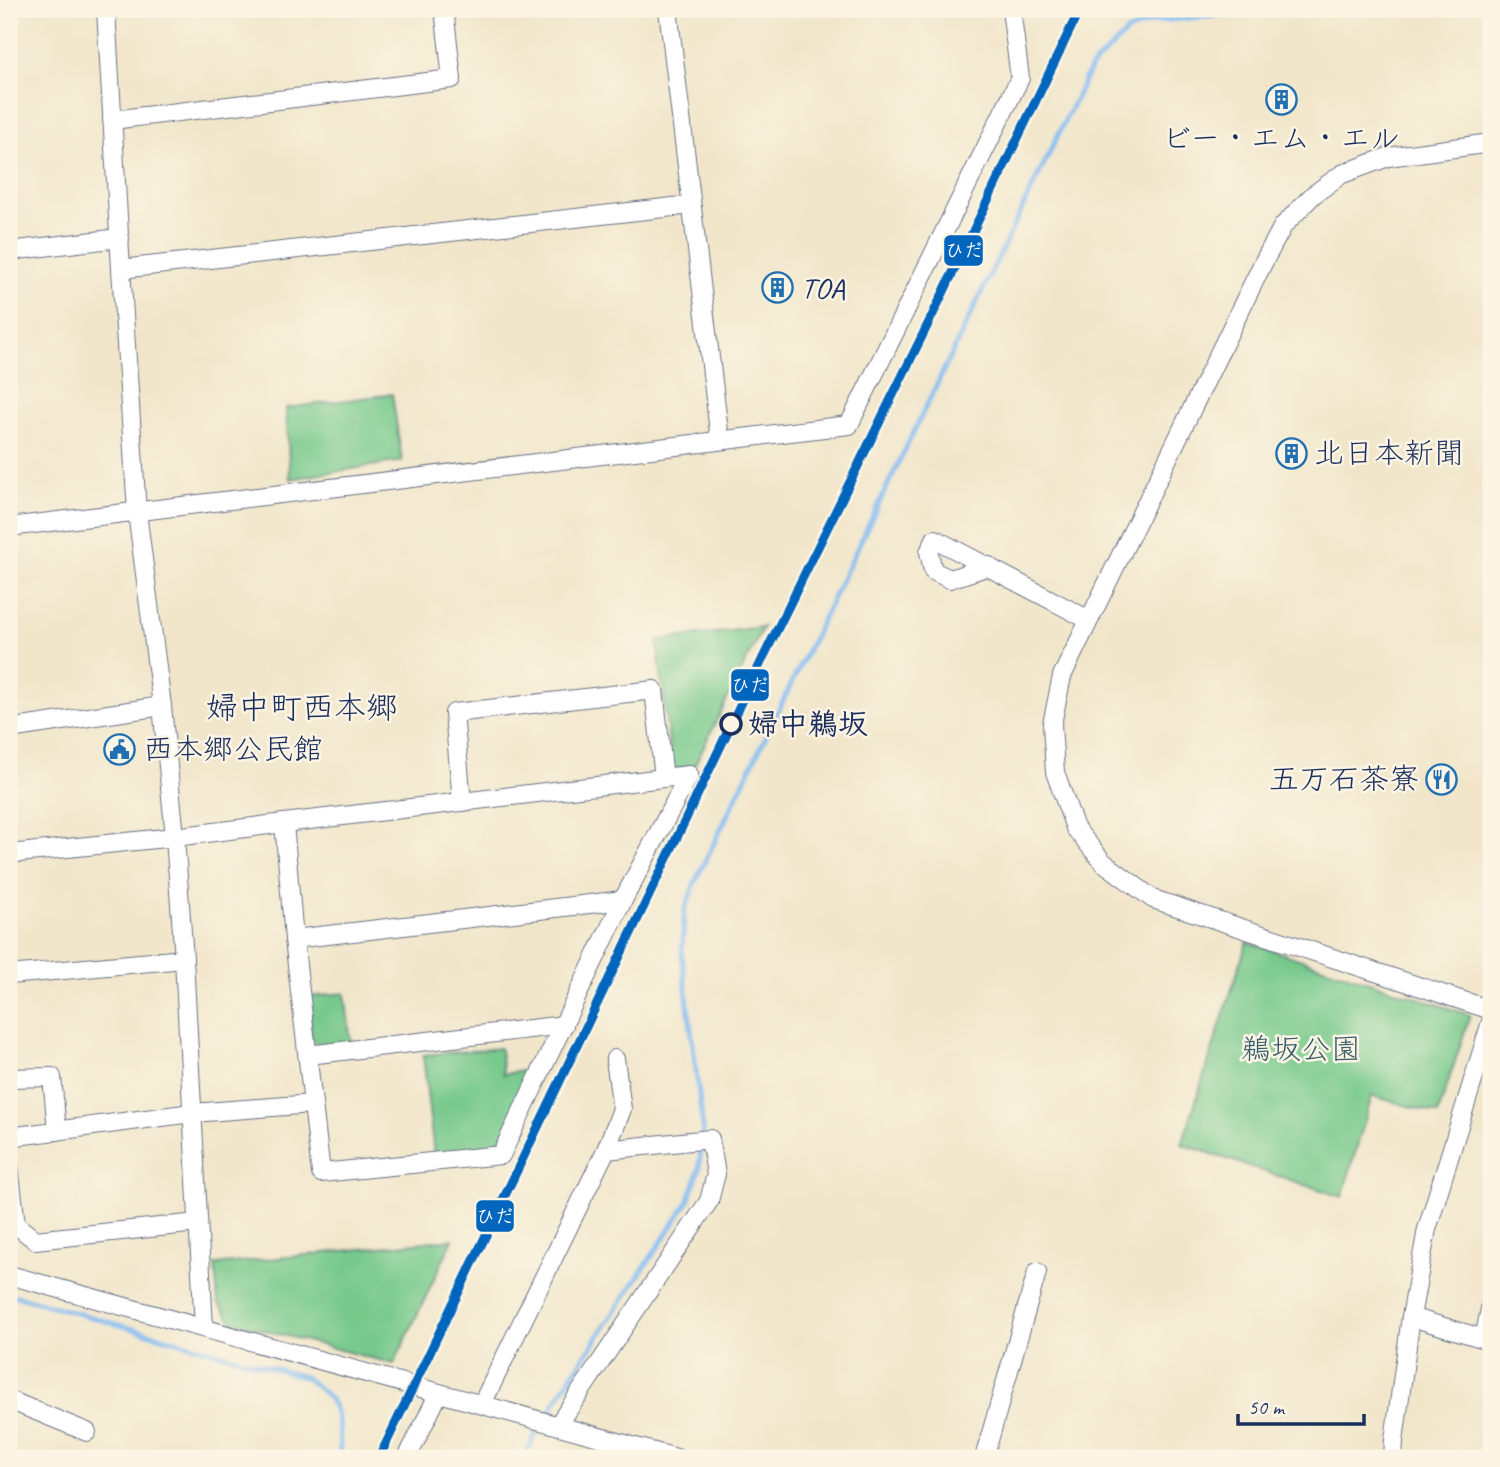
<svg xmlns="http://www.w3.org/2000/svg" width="1500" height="1467" font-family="Caveat,'Klee One',sans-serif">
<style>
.green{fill:#77c98c;stroke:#497c75;stroke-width:2}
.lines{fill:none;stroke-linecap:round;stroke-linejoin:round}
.stream{stroke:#80baf1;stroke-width:5}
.minor-casing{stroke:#666f84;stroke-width:20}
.minor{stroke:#fff;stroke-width:18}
.rail-1-casing{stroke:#fcf5e5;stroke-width:14}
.rail-1{stroke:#0065bd;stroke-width:9}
.stop-dot{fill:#fcf5e5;stroke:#1b2f5e;stroke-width:3.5}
.labels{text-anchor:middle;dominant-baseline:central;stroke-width:5;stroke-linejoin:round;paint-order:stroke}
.poi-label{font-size:30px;fill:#1b2f5e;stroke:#fcf5e5;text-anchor:start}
.stop-label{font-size:30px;font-weight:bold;fill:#1b2f5e;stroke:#fcf5e5;text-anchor:start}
.park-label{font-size:30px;fill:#375d6c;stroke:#fcf5e5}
.neighbourhood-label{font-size:32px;fill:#1b2f5e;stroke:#fcf5e5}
.line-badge{stroke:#fcf5e5;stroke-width:2.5}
.badge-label{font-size:19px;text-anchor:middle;font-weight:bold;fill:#fff}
</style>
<rect width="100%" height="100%" fill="#fcf5e5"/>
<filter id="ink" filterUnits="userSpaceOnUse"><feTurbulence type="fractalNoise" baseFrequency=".0143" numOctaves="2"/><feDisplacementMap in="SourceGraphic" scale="14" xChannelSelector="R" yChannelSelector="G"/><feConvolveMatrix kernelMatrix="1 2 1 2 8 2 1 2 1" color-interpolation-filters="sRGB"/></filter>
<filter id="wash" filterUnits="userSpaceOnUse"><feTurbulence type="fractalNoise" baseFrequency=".00686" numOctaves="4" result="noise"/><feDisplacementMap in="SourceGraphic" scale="28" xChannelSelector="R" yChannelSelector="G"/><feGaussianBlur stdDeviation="1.57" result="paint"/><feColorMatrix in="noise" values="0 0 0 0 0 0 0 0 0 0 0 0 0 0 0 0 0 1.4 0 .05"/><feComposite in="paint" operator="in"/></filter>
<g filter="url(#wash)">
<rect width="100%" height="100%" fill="#f1e6ca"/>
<g class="green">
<polygon points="392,394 402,461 290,479 286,408"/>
<polygon points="763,627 693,768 672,770 657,640"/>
<polygon points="1247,942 1470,1015 1438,1114 1372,1096 1342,1197 1182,1144"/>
<polygon points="345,993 351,1044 322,1048 312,1040 308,997"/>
<polygon points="500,1048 503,1074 536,1069 500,1142 489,1150 434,1156 423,1055"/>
<polygon points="453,1239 394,1364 233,1322 218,1302 215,1265"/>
</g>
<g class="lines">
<g class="stream">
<path d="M9,1294l296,83c7,7 22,16 26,24 9,13 10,42 8,57"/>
<polyline points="524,1458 538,1430 567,1383 688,1202 699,1169 703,1128 682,955 684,913 695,882 1091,67 1128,31 1150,22 1281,9"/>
</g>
</g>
</g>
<g filter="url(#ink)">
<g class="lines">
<defs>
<g id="minor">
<polyline points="106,9 121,269 137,512 162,706 175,837 184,959 204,1328"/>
<polyline points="668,9 720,440"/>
<polyline points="112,120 452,79 444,9"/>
<polyline points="1491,143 1388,157 1342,174 1313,195 1283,226 1263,263 1062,676 1052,724 1055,772 1075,828 1103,862 1153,899 1491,1010"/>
<polyline points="9,251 120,238"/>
<polyline points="121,269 691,205"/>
<polyline points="9,527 849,425 1020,78 1011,9"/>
<polyline points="989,566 950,579 933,571 929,552 935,539 1089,620"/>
<polyline points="9,729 162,706"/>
<polyline points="462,802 454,713 654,690 664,778"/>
<polyline points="284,823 294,939 321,1173 501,1155 623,900 689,775"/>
<polyline points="9,854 175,837 284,823 689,775"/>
<polyline points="294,939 623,900"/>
<polyline points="9,975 184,959"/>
<polyline points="308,1055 564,1025"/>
<polyline points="9,1078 52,1077 57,1131"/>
<polyline points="9,1137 192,1113 313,1104"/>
<polyline points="9,1166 16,1225 35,1240 198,1223"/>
<polyline points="9,1275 676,1458"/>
<polyline points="1411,1317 1491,1341"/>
<polyline points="1484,1339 1491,1304"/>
<polyline points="9,1400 87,1432"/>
<polyline points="482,1404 606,1150 622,1109 615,1059"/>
<polyline points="558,1425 709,1201 716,1174 710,1139 606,1150"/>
<polyline points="407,1458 439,1393"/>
<polyline points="984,1458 1037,1272"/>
<polyline points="1393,1458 1394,1440 1411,1317 1427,1229 1491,1022"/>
</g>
</defs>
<use href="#minor" class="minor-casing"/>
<use href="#minor" class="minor"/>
<defs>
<polyline id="rail-1" points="379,1458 764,656 933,314 1080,9"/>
</defs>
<use href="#rail-1" class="rail-1-casing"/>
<use href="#rail-1" class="rail-1"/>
</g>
</g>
<defs>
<symbol id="building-ring" viewBox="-11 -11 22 22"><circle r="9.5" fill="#fcf5e5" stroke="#1f6fb2" stroke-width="1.5"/><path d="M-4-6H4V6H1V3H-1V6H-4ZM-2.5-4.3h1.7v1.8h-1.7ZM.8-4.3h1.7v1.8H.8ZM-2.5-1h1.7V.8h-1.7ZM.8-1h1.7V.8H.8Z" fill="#1f6fb2"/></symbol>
<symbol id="civic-ring" viewBox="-11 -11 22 22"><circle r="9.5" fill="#fcf5e5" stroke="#1f6fb2" stroke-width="1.5"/><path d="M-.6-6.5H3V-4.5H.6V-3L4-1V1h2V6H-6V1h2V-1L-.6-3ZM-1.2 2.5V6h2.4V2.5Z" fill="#1f6fb2"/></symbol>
<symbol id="restaurant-ring" viewBox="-11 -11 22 22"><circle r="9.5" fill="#fcf5e5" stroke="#1f6fb2" stroke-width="1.5"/><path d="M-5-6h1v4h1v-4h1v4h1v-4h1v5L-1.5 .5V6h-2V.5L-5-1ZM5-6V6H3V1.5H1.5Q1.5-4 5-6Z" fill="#1f6fb2"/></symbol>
</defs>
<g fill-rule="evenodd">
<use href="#building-ring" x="1264" y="82" width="35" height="35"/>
<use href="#building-ring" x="760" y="270" width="35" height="35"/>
<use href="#building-ring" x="1274" y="436" width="35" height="35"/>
<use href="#civic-ring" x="102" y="732" width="35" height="35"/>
<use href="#restaurant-ring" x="1424" y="762" width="35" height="35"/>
</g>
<circle class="stop-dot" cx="731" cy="724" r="10"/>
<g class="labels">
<g class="poi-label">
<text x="1281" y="138" text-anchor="middle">ビー・エム・エル</text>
<text x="801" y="288">TOA</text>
<text x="1314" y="453">北日本新聞</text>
<text x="143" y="749">西本郷公民館</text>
<text x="1419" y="779" text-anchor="end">五万石茶寮</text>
</g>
<g class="stop-label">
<text x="748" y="724">婦中鵜坂</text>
</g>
<g class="park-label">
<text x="1301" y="1049">鵜坂公園</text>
</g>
<g class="neighbourhood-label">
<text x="302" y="707">婦中町西本郷</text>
</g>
</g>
<g class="line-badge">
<rect x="943" y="234" width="41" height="33" rx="7" fill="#0065bd"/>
<rect x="730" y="668" width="40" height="34" rx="7" fill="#0065bd"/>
<rect x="475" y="1199" width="40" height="34" rx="7" fill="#0065bd"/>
</g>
<g class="badge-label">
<text x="964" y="257">ひだ</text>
<text x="750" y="692">ひだ</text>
<text x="495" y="1223">ひだ</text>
</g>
<rect width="1500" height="1467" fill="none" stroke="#fcf5e5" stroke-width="35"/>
<path d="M1238 1414v10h126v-10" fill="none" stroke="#1b2f5e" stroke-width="3.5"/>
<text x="1248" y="1414" font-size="21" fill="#1b2f5e" stroke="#fcf5e5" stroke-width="5" paint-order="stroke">50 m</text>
</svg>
